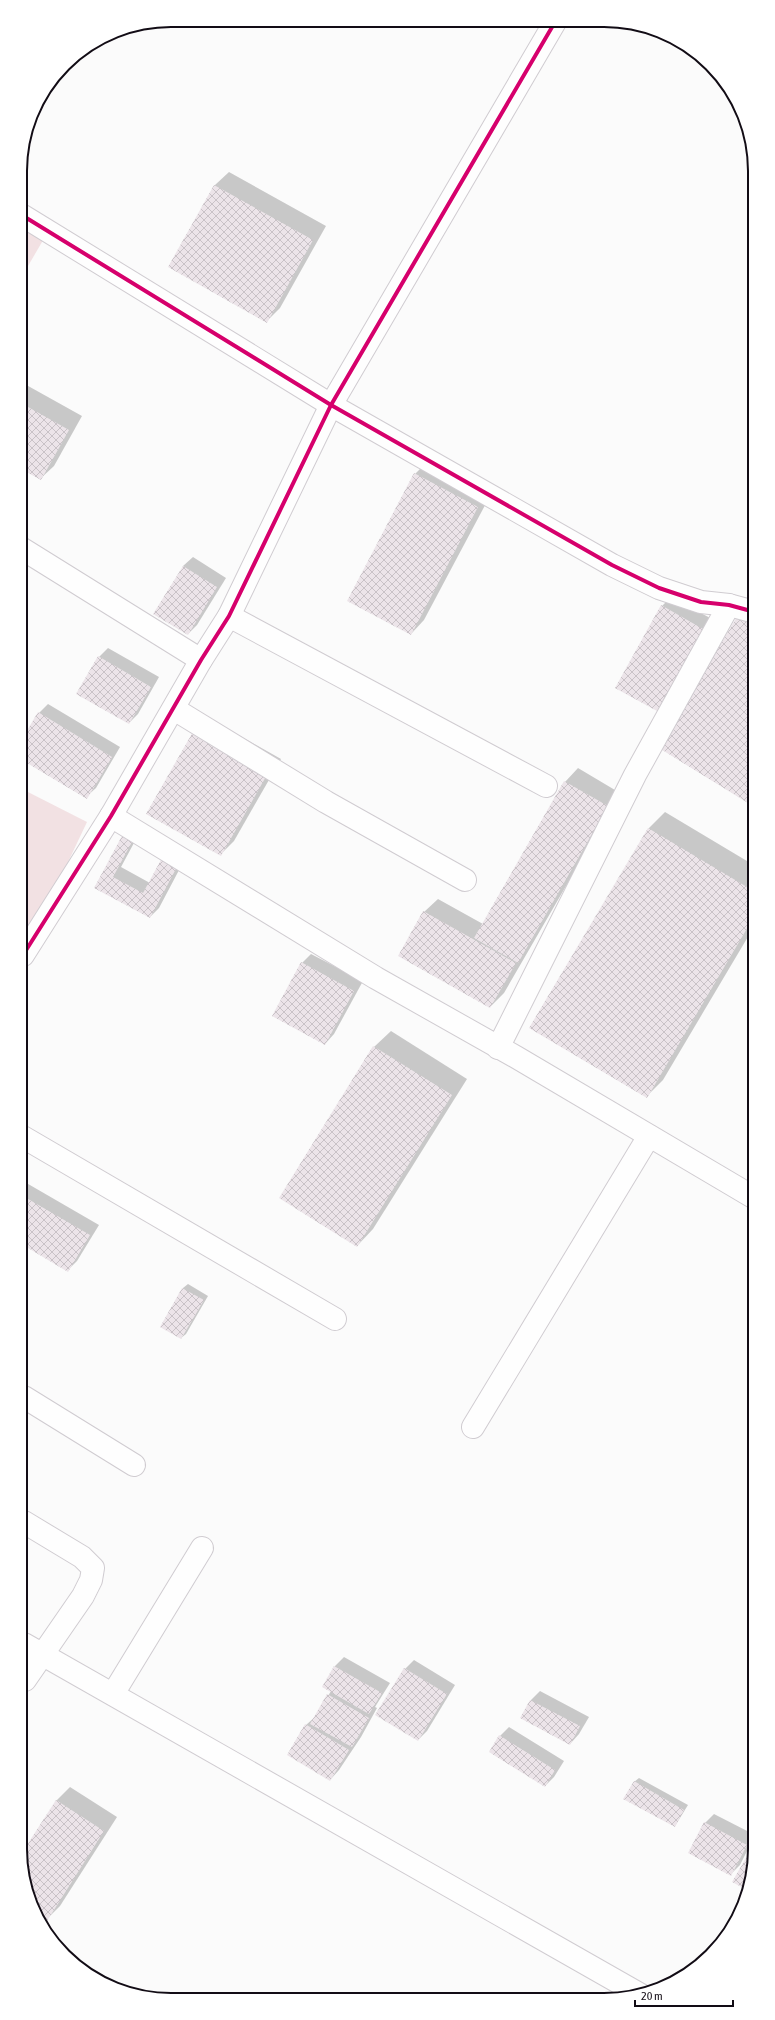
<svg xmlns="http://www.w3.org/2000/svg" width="775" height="2020" font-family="'Asap Condensed',sans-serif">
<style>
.park{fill:#f2e1e3}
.shadow{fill:#0003}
.building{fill:url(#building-cross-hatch)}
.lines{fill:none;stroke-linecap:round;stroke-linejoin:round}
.minor-casing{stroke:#d0ccd1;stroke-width:24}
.minor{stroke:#fefefe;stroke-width:22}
.cycleway-casing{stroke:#fff;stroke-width:6}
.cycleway{stroke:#d6006c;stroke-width:4}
.rim{fill:none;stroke:#120c15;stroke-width:2}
</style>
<defs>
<pattern id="building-cross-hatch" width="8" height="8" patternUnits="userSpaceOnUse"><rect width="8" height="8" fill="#ece4e9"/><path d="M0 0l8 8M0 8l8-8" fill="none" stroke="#c9c2c7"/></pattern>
</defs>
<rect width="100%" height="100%" fill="#fbfbfb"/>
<g class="park">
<polygon points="20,218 49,230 21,278"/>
<polygon points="22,789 87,822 23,957"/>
</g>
<g class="shadow">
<polygon points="229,172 326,226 280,308 267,321 170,267 215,185"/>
<polygon points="21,382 82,416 54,466 40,479 21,468"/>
<polygon points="428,461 491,494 424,620 411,634 415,474"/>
<polygon points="193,557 226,578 197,625 188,634 183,566"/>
<polygon points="671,597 712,619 666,701 656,710 662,606"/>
<polygon points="751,604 752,797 747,802 660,748"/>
<polygon points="108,648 159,677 138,714 129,723 99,657"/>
<polygon points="48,704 120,747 96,788 86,797 22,759 22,741 39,713"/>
<polygon points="208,718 281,759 234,841 221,854"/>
<polygon points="578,768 620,793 504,993 490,1007 424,912 438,899 483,924 565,782"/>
<polygon points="665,812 752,864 752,930 663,1080 647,1096 648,829"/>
<polygon points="141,830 121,867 150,883 187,855 159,908 150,917 95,887 124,835"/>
<polygon points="311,954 363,981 334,1034 325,1044 302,963"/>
<polygon points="391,1031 467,1079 373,1229 357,1246 374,1047"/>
<polygon points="23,1181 99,1225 77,1261 68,1270 23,1244"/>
<polygon points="188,1284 208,1296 186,1334 181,1338 161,1327 183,1288"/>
<polygon points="344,1657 390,1683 375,1707 377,1708 361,1737 339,1770 330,1780 306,1725 316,1716 331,1691 323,1687 335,1666"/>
<polygon points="414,1660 455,1685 427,1731 418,1740 405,1669"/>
<polygon points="540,1691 589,1717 579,1734 570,1744 521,1718 531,1700"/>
<polygon points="509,1727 564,1761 554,1777 545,1786 500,1736"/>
<polygon points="639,1778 688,1805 675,1826 634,1782"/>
<polygon points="70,1787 117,1817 60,1906 47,1919 35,1912 25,1888 25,1850 57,1800"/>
<polygon points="714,1814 755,1835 740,1865 730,1875 705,1823"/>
</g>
<g class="building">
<polygon points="214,185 313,240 267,323 168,267"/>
<polygon points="21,403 69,430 41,480 21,469"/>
<polygon points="414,473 478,507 411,635 347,601"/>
<polygon points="183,566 217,587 188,635 153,614"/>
<polygon points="661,605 703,629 657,711 615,688"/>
<polygon points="738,615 751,622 752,796 748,803 659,748"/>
<polygon points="98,656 151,687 129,724 76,694"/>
<polygon points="38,712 112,757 87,799 22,760 22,739"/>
<polygon points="194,730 268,773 221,856 146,814"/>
<polygon points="564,781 608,806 518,963 474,938"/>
<polygon points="648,828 752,890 752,920 647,1098 529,1028"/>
<polygon points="123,834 133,840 113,877 143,893 163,856 178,865 150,918 94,888"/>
<polygon points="423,911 516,963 490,1008 398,956"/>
<polygon points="301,962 354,991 325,1045 272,1016"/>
<polygon points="373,1046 452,1095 357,1247 279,1198"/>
<polygon points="23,1196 90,1235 68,1272 23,1245"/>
<polygon points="182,1288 204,1300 181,1339 160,1327"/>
<polygon points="334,1666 382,1693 369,1714 322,1687"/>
<polygon points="404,1668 447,1694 418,1741 375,1715"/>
<polygon points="327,1694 369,1718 352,1747 310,1724"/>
<polygon points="530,1700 580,1726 570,1745 520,1718"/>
<polygon points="305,1724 349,1750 330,1781 287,1755"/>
<polygon points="499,1735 555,1770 545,1787 489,1752"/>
<polygon points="634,1781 684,1810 675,1827 623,1799"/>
<polygon points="56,1800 104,1831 47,1921 36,1914 25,1888 25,1848"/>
<polygon points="704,1822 747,1845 731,1876 688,1853"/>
<polygon points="755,1842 755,1858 747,1890 732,1882"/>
</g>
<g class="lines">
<defs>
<g id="minor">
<polyline points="20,214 331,405 612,565 659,588 701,602 729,605 751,611"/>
<polyline points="21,548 201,660"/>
<polyline points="229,616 546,786"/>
<polyline points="174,709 326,802 465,880"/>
<polyline points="111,816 376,978 516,1057 753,1197"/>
<polyline points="23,955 111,816 201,660 229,616 331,405 555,22"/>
<polyline points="498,1048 635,775 729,605"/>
<polyline points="23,1137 335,1319"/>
<polyline points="24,1397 134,1465"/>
<polyline points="473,1427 649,1136"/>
<polyline points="24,1522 82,1557 93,1568 91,1580 83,1596 25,1680"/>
<polyline points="24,1644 641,1995"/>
<polyline points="113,1694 202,1548"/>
</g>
</defs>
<use href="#minor" class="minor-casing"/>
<use href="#minor" class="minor"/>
<defs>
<g id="cycleway">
<polyline points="20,214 331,405 612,565 659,588 701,602 729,605 751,611"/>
<polyline points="23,955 111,816 201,660 229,616 331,405 555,22"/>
</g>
</defs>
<use href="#cycleway" class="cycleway-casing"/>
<use href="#cycleway" class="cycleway"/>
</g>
<path d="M0 0H775V2020H0ZM171 27H604A144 144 0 0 1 748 171V1849A144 144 0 0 1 604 1993H171A144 144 0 0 1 27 1849V171A144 144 0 0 1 171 27Z" fill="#fff" fill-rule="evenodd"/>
<path class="rim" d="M171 27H604A144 144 0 0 1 748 171V1849A144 144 0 0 1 604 1993H171A144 144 0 0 1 27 1849V171A144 144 0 0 1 171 27Z"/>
<path d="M635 2000v6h98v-6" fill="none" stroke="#120c15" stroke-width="2"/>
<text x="641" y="2000" font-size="12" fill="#120c15" stroke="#ffffff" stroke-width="3" paint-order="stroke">20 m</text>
</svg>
